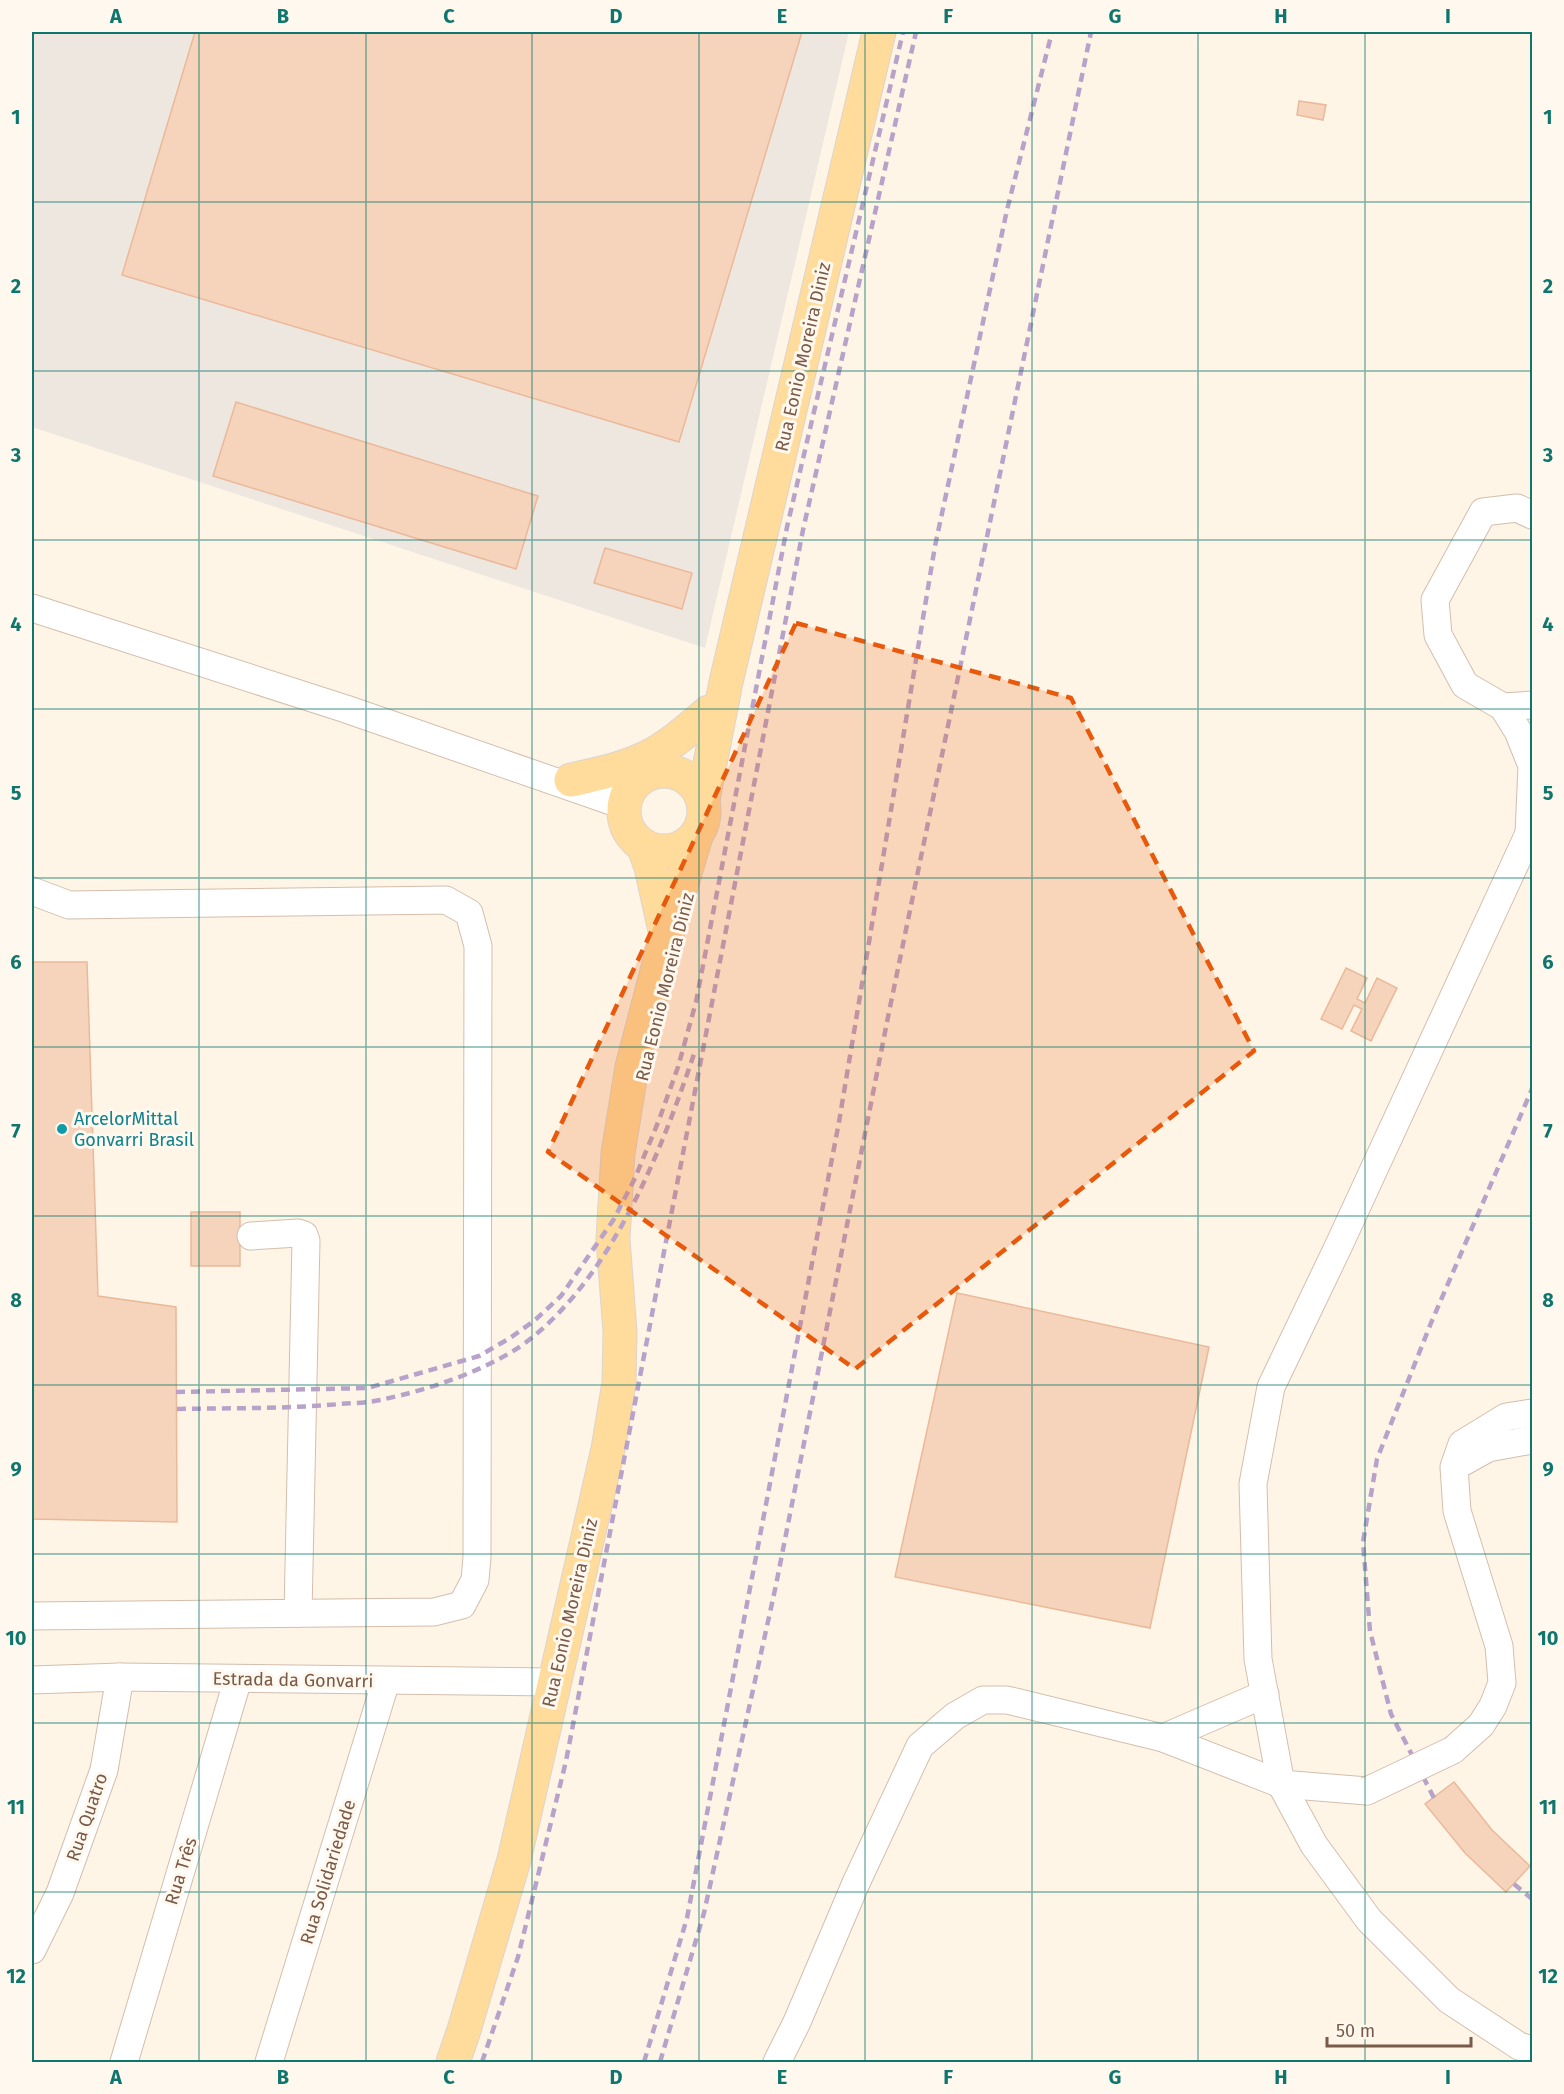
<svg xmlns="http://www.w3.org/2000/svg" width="1564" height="2094" font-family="'Fira Sans',sans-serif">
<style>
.industrial{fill:#eee7e0}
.building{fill:#f6d3bb;stroke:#eab99a;stroke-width:1.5}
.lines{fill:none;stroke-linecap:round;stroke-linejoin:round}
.minor-casing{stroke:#d4bead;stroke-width:29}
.major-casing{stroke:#dcd4cf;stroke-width:35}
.minor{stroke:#fff;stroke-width:27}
.major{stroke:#ffdb9c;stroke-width:33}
.rail{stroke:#b8a2ca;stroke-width:4.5;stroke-dasharray:9 6;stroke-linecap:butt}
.minor-bridge-casing{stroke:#d4bead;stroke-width:29;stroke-linecap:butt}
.minor-bridge{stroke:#fff;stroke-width:27}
.marked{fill:#e8590c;fill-opacity:0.2;stroke:#e8590c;stroke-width:4.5;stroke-dasharray:12 8;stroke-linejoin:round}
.grid{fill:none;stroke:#0f766e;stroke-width:1.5;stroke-opacity:0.55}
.culture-dot{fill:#0f9aa8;stroke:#fff8ee;stroke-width:2}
.labels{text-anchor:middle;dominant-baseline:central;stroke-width:6;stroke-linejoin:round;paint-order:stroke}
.street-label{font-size:18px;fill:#7a5a48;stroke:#fff8ee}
.culture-label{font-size:18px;fill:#0d838f;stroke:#fff8ee;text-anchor:start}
.neatline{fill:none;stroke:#0f766e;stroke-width:2}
.grid-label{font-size:20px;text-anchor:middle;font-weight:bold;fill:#0f766e}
</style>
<rect width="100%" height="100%" fill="#fef5e6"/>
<polygon class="industrial" points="32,32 849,32 705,648 32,427"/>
<g class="building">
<polygon points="195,32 802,32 679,442 122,275"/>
<polygon points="1299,101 1326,105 1323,120 1297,115"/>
<polygon points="236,402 538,496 516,569 213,476"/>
<polygon points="605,548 692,573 682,609 594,583"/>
<polygon points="32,962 87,962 98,1296 176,1307 177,1522 32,1519"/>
<polygon points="1346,968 1367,978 1357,999 1365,1003 1377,978 1397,988 1371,1041 1351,1031 1362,1009 1354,1005 1342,1029 1321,1019"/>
<rect x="191" y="1212" width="49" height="54"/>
<polygon points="957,1293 1209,1347 1150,1628 895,1577"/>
<polygon points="1454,1782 1492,1830 1530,1866 1506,1892 1465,1853 1425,1804"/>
</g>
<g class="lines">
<defs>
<g id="minor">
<polyline points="1532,515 1517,508 1483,512 1435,600 1438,635 1465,685 1503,707 1532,705"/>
<polyline points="32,608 346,709 614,802 624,804"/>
<polyline points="1503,707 1518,731 1532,766 1529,833"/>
<polyline points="1532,827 1339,1245 1271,1387 1253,1484 1258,1659 1281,1784 1314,1845 1369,1920 1449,2000 1519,2046 1532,2050"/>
<polyline points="32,891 69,905 446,900 469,913 478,946 477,1557 475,1580 462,1605 434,1612 32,1616"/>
<polyline points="251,1236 298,1233 304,1235 306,1241 298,1613"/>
<polyline points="1463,1462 1488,1448 1532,1440"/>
<polyline points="32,1680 120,1677 554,1682"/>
<polyline points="1163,1738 1265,1694"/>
<polyline points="1453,1750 1481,1725 1493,1706 1502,1683 1499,1646 1457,1511 1454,1467 1462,1444 1506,1417 1532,1413"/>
<polyline points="32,1950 60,1893 104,1770 120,1677"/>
<polyline points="124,2062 238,1679"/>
<polyline points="269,2062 386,1681"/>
<polyline points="777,2062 797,2022 856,1883 920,1746 955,1716 983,1700 1007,1700 1163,1738 1281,1784 1367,1791"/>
</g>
<g id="major">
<circle cx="664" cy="811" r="40"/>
<path d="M571,780c26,-6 53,-11 77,-23 22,-11 42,-29 61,-45"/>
<polyline points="703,799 726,682 879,32"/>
<polyline points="643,845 651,867 666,935"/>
<polyline points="453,2062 464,2030 514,1860 608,1449 619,1383 620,1332 613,1239 618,1153 632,1067 666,937 696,836"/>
</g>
</defs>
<use href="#minor" class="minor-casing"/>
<use href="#major" class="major-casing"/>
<use href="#minor" class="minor"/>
<use href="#major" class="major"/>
<g class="rail">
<polyline points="176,1392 368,1388 479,1356 510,1338 534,1321 561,1296 614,1219 635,1178 659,1120 678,1067 696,1002 787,527 903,32"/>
<path d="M177,1409c54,-1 109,0 163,-5 13,-1 27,-1 40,-4 49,-10 116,-32 154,-64 82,-68 128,-187 161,-285"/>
<polyline points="1434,1798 1391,1714 1370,1631 1363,1542 1377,1459 1431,1323 1532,1089"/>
<polyline points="1514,1884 1532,1899"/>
<polyline points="482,2062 518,1957 566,1761 803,530 916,32"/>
<polyline points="644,2062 687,1918 839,1122 935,546 1007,210 1052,32"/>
<polyline points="660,2062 704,1913 776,1585 888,1017 1091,32"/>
</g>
<defs>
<polyline id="minor-bridge" points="1367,1791 1453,1750"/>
</defs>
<use href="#minor-bridge" class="minor-bridge-casing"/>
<use href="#minor-bridge" class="minor-bridge"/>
</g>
<path class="marked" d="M796,623l275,75 183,353 -399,318 -307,-217z"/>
<path class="grid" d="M199,32v2030M366,32v2030M532,32v2030M699,32v2030M865,32v2030M1032,32v2030M1198,32v2030M1365,32v2030M32,202h1500M32,371h1500M32,540h1500M32,709h1500M32,878h1500M32,1047h1500M32,1216h1500M32,1385h1500M32,1554h1500M32,1723h1500M32,1892h1500"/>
<circle class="culture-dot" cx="62" cy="1129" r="6"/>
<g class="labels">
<g class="street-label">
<text transform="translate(803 357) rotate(-77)">Rua Eonio Moreira Diniz</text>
<text transform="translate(665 987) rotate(-76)">Rua Eonio Moreira Diniz</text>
<text transform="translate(570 1613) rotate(-77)">Rua Eonio Moreira Diniz</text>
<text transform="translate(293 1680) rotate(1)">Estrada da Gonvarri</text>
<text transform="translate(87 1817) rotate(-71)">Rua Quatro</text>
<text transform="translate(181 1871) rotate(-73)">Rua Três</text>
<text transform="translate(328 1872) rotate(-73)">Rua Solidariedade</text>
</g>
<g class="culture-label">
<text x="74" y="1119">ArcelorMittal<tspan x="74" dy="21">Gonvarri Brasil</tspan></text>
</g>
</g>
<rect width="1564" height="2094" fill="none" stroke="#fff8ee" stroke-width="66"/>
<path d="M1327 2037v9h144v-9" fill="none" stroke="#7a5a48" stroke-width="3"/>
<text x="1336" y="2037" font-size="18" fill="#7a5a48" stroke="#fff8ee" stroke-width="4.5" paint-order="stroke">50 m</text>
<rect x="33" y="33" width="1498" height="2028" class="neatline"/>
<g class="grid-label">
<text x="116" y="23">A</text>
<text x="283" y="23">B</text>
<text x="449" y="23">C</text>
<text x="616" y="23">D</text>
<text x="782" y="23">E</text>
<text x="948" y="23">F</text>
<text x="1115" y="23">G</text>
<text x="1281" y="23">H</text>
<text x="1448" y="23">I</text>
<text x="16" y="124">1</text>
<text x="1548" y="124">1</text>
<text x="16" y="293">2</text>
<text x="1548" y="293">2</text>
<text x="16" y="462">3</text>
<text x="1548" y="462">3</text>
<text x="16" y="631">4</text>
<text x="1548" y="631">4</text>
<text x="16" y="800">5</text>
<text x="1548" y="800">5</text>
<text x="16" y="969">6</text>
<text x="1548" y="969">6</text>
<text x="16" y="1138">7</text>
<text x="1548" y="1138">7</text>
<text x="16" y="1307">8</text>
<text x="1548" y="1307">8</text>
<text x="16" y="1476">9</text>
<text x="1548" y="1476">9</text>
<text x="16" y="1645">10</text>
<text x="1548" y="1645">10</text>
<text x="16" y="1814">11</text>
<text x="1548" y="1814">11</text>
<text x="16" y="1983">12</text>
<text x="1548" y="1983">12</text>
<text x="116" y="2084">A</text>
<text x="283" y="2084">B</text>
<text x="449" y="2084">C</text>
<text x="616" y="2084">D</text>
<text x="782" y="2084">E</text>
<text x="948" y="2084">F</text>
<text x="1115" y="2084">G</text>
<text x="1281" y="2084">H</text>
<text x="1448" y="2084">I</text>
</g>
</svg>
